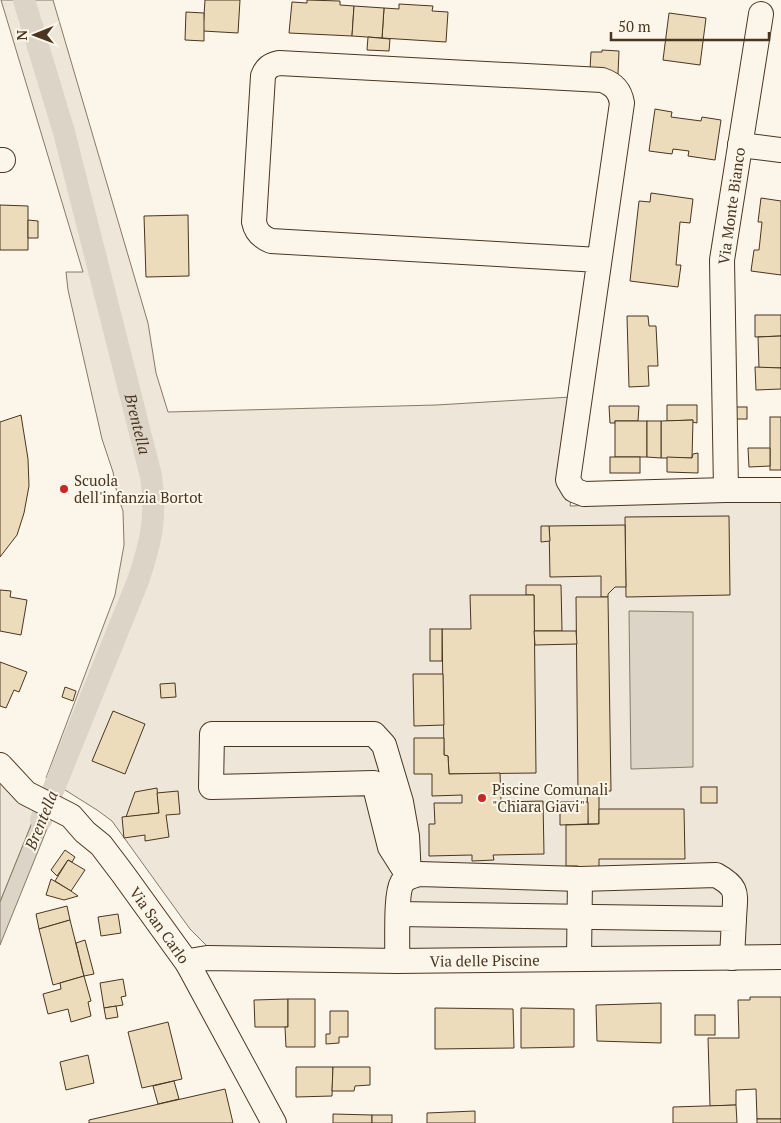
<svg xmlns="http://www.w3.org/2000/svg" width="781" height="1123" font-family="'PT Serif',serif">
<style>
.green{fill:#ede6d9;stroke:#887966}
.water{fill:#dcd4c6;stroke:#887966}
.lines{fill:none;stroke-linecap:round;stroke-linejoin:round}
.canal{stroke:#dcd4c6;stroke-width:22}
.building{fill:#ecdcbc;stroke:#4a3520}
.minor-casing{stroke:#4a3520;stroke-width:26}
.minor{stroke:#fbf6e9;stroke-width:24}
.poi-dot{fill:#c62828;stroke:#fbf6e9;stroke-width:2}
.labels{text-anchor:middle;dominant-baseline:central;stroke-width:4;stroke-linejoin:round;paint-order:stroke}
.street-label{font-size:15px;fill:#4a3520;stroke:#fbf6e9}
.poi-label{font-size:15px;fill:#4a3520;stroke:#fbf6e9;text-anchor:start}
.water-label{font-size:16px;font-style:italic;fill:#4a3520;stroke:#fbf6e9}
</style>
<rect width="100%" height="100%" fill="#fbf6e9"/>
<g class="green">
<polygon points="1,0 53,0 148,323 156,373 168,412 436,405 588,396 570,506 727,500 781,500 781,947 743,949 210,949 190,929 112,821 97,810 46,778 115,595 124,545 123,511 117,494 113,472 102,439 68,290 66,272 83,272"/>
<polygon points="0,778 15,795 36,813 0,902"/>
</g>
<g class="water">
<polygon points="629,611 693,612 693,767 631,769"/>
<polygon points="36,813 51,819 0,945 0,902"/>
</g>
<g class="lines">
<path class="canal" id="s1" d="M24,0l40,132 87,344c6,41 0,66 -13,105l-97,239"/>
</g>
<g class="building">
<polygon points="205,0 240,0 238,33 203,31"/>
<polygon points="307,0 340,1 340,5 354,6 352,36 289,33 292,2 307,3"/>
<polygon points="399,4 433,6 432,11 448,12 446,42 382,38 384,8 399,9"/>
<polygon points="354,6 384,8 382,38 352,36"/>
<polygon points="186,12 204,13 204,41 185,40"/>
<polygon points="669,13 706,18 700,65 663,60"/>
<polygon points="368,37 390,39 389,51 367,50"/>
<polygon points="602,50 619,51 618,74 597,73 590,69 591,52 602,52"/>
<polygon points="655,109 672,112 671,117 701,121 702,117 721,120 715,160 688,156 689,151 673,149 672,154 649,151"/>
<polygon points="651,193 693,199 690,223 680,222 676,265 681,265 678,287 630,281 639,201 650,202"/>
<polygon points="761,198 781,201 781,275 751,271 754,250 759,250 762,222 758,222"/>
<polygon points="0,205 28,206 28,250 0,250"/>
<polygon points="188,215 189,276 146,277 144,216"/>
<polygon points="28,220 38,221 38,238 28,238"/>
<polygon points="755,315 781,315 781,336 755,337"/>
<polygon points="627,316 648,316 649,326 656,326 658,366 648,366 649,386 629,387"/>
<polygon points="781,336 781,368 759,368 758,337"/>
<polygon points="755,367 781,368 781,389 756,390"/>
<polygon points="667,405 697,405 697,423 692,422 693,420 667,421"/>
<polygon points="609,406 639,406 638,421 615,421 615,423 610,423"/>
<rect x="736" y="407" width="11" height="12"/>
<polygon points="21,415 28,459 29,486 24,513 17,535 0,557 0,422"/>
<rect x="770" y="417" width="11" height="53"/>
<polygon points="693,420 692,458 661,458 661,421"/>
<rect x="615" y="421" width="32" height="36"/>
<polygon points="647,421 661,421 661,458 647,457"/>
<polygon points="748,448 770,448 770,466 749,467"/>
<polygon points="698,453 698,473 667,472 667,457 692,458 693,454"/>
<rect x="610" y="457" width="30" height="16"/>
<polygon points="729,516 730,595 626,597 625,517"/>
<polygon points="625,525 626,587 615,587 608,594 608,597 601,597 601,576 550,577 549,526"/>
<polygon points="541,526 549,526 550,541 541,542"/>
<polygon points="526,585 561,585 562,631 534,631 534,595 526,595"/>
<polygon points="0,590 11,591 10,597 27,600 21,635 0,631"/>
<polygon points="470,595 534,595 536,773 449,774 448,756 444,755 442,629 471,629"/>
<polygon points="576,597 608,597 611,791 578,791"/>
<rect x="430" y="629" width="12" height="32"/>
<polygon points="534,631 576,631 577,644 535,645"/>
<polygon points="0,662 27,672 19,692 14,690 6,708 0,706"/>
<polygon points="413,674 443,674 444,725 414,726"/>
<polygon points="175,683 176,697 161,698 160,684"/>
<polygon points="65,687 76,691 73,701 62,697"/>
<polygon points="113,711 145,724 125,774 92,761"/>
<polygon points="414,738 444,738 444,755 448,756 449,774 500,773 501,802 543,801 544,854 493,855 494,860 472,861 472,855 429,856 429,824 435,824 434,803 462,803 462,795 432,796 432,774 414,774"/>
<rect x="701" y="787" width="16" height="16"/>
<polygon points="157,788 159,813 126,817 135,792"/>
<polygon points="178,791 180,814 166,815 169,837 145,841 145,835 124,838 122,817 159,813 157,793"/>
<polygon points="587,791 599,791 599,824 588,824"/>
<polygon points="560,802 588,802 588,824 560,825"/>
<polygon points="599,809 684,809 685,859 599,859 599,871 578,871 578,866 566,866 566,825 599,824"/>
<polygon points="65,850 75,857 72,862 68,860 57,876 51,870"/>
<polygon points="68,860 85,870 71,891 55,881"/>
<polygon points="51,879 71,891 78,896 64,900 46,895"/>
<polygon points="67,906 70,920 39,929 36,914"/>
<polygon points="118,914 121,933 101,936 98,917"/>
<polygon points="70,920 84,976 53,985 39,929"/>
<polygon points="85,940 94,974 84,976 76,943"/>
<polygon points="84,976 91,1001 88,1002 91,1016 71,1022 68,1009 48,1014 43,994 61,989 60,983"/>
<polygon points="123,979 126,996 121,997 123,1005 104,1008 100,983"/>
<polygon points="750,997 781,997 781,1119 757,1119 756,1089 736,1090 736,1105 710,1106 708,1038 739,1038 738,1000 750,1000"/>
<polygon points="288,999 288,1027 255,1027 254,1000"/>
<polygon points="288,999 315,999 315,1047 286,1047 285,1027 288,1027"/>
<polygon points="661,1003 661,1043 597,1041 596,1005"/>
<polygon points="116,1006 118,1017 106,1019 104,1008"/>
<polygon points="435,1008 513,1009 514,1048 435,1049"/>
<polygon points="521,1008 574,1009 574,1047 521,1048"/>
<polygon points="330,1011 348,1011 348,1037 339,1037 339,1043 326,1044 326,1034 330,1034"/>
<rect x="695" y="1015" width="20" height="20"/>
<polygon points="168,1022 182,1079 142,1088 128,1032"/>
<polygon points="88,1055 94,1083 66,1090 60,1062"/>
<polygon points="296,1067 333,1067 332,1096 296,1097"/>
<polygon points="333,1067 370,1067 370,1085 355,1086 354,1091 332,1091"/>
<polygon points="174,1081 179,1099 158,1104 153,1086"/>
<polygon points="225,1089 233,1123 89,1123 89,1120"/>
<polygon points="736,1105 737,1123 673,1123 673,1107"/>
<polygon points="475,1111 475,1123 427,1123 427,1113"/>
<polygon points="333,1114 372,1115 372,1123 333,1123"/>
<rect x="372" y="1115" width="20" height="8"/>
<rect x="757" y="1119" width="24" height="4"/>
</g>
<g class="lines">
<defs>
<g id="minor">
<polyline points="761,14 722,260 726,490 781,490"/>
<polyline points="740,145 781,150"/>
<polyline points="0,160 3,160"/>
<path d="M599,260l-328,-19c-10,-4 -15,-9 -17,-19l9,-146c3,-8 7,-11 16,-13l323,17c12,4 18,11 20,23l-54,377 6,10 10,4 142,-4"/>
<polygon points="212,734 374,734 384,745 401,802 407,836 409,877 390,847 374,783 211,787"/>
<path id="s2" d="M0,765l26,28 45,23 14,16 16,13 22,29 65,90 86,159"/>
<polyline points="398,914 734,919 732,958"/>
<polyline points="579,959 580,879"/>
<path d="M397,961c1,-16 -2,-66 5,-78 4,-6 11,-7 17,-9l161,5 136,-4c24,13 19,19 18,44"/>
<path id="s3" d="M188,964l7,-4 12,-2 190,3 384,-4"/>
</g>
</defs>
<use href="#minor" class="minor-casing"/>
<use href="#minor" class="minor"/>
</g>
<g class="poi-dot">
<circle cx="64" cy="489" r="5"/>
<circle cx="482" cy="798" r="5"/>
</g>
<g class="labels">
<g class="street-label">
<text transform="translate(731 206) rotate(-82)">Via Monte Bianco</text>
<text stroke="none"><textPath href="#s2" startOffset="230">Via San Carlo</textPath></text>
<text stroke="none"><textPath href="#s3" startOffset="298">Via delle Piscine</textPath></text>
</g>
<g class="poi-label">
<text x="74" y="480">Scuola<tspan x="74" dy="17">dell'infanzia Bortot</tspan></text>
<text x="492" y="789">Piscine Comunali<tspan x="492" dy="17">"Chiara Giavi"</tspan></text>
</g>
<g class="water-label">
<text stroke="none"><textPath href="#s1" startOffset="439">Brentella</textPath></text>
<text transform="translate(41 820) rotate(-68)">Brentella</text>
</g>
</g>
<g transform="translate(35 35) rotate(269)" stroke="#fbf6e9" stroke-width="4" paint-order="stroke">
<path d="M0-4L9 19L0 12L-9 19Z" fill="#4a3520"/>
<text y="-8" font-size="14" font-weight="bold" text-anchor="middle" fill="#4a3520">N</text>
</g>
<path d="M611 32v8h158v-8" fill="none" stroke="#4a3520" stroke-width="2.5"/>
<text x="618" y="32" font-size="15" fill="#4a3520" stroke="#fbf6e9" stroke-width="4" paint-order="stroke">50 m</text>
</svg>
